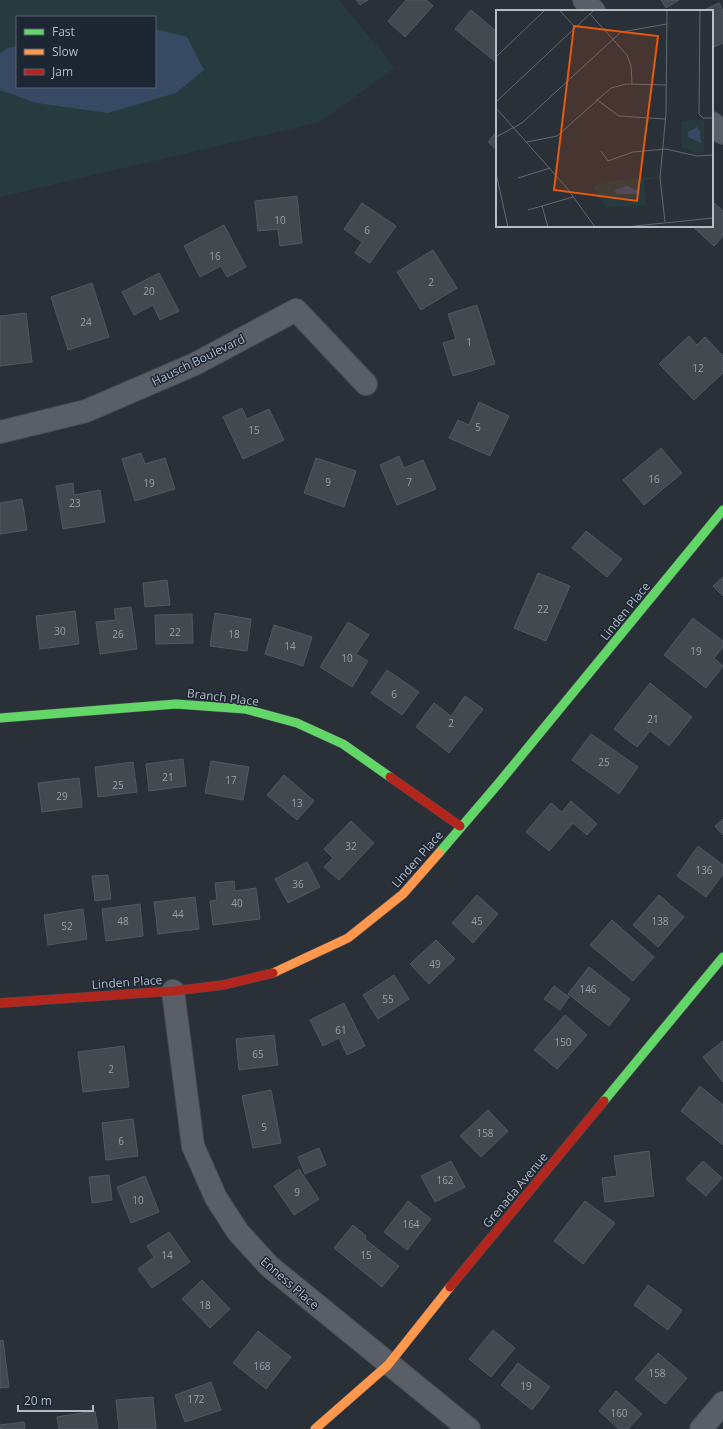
<svg xmlns="http://www.w3.org/2000/svg" width="723" height="1429" font-family="'Open Sans',sans-serif">
<style>
.green{fill:#273a3e;fill-rule:evenodd}
.water{fill:#384963}
.building{fill:#444950;stroke:#52575f}
.lines{fill:none;stroke-linecap:round;stroke-linejoin:round}
.street-casing{stroke:#484c53;stroke-width:24}
.fast-casing{stroke:#484c53;stroke-width:10}
.slow-casing{stroke:#484c53;stroke-width:10}
.jam-casing{stroke:#484c53;stroke-width:10}
.street{stroke:#5a5e66;stroke-width:22}
.fast{stroke:#63d668;stroke-width:9}
.slow{stroke:#ff974d;stroke-width:9}
.jam{stroke:#b3261e;stroke-width:9}
.labels{text-anchor:middle;dominant-baseline:central;stroke-width:3;stroke-linejoin:round;paint-order:stroke}
.number-label{font-size:10px;fill:#989fab}
.street-label{font-size:12px;fill:#b4bcc9;stroke:#1d2633}
.inset-road{fill:none;stroke:#616872;stroke-width:1}
.view{fill:#e8590c;fill-opacity:0.15;stroke:#e8590c;stroke-width:2}
.inset-edge{fill:none;stroke:#b4bcc9;stroke-width:2}
</style>
<rect width="100%" height="100%" fill="#2a3038"/>
<path class="green" d="M0,0h339l56,68 -75,54 -320,75zM17,17h138v70h-138z"/>
<polygon class="water" points="155,29 187,37 204,70 176,93 108,113 36,103 0,90 0,53 8,48 17,46 17,87 155,87"/>
<g class="building">
<polygon points="356,0 368,0 360,5"/>
<polygon points="406,0 426,0 433,6 405,37 388,21"/>
<polygon points="661,0 679,0 666,8"/>
<polygon points="719,3 723,11 723,43 712,48 712,11 702,11"/>
<polygon points="471,10 497,32 497,63 455,29"/>
<polygon points="497,131 497,150 488,142"/>
<polygon points="297,196 302,243 280,246 278,229 258,231 255,201"/>
<polygon points="712,201 723,211 723,236 714,246 692,226 712,226"/>
<polygon points="362,203 396,226 370,263 355,253 362,242 344,229"/>
<polygon points="224,225 246,267 227,277 221,266 200,277 184,246"/>
<polygon points="433,250 457,288 421,310 397,272"/>
<polygon points="159,273 179,311 160,320 153,305 134,315 122,292"/>
<polygon points="92,283 109,337 68,350 51,297"/>
<polygon points="477,305 495,364 453,376 443,343 456,339 448,314"/>
<polygon points="26,313 32,362 0,366 0,316"/>
<polygon points="689,336 697,345 705,337 723,356 723,373 694,400 659,364"/>
<polygon points="479,402 509,416 490,456 449,438 458,420 469,425"/>
<polygon points="242,408 247,419 269,409 284,440 243,459 223,417"/>
<polygon points="661,448 682,473 644,505 623,480"/>
<polygon points="141,453 145,464 165,458 175,489 135,501 122,459"/>
<polygon points="399,456 404,468 423,460 436,489 397,505 380,465"/>
<polygon points="316,458 356,471 344,507 304,493"/>
<polygon points="73,483 74,495 100,490 105,522 63,529 56,486"/>
<polygon points="22,499 27,530 0,534 0,503"/>
<polygon points="586,531 622,559 607,577 572,548"/>
<polygon points="538,573 570,586 546,641 514,628"/>
<polygon points="723,577 723,596 713,586"/>
<polygon points="167,580 170,605 145,607 143,583"/>
<polygon points="131,607 137,649 100,654 96,622 116,620 114,609"/>
<polygon points="75,611 79,644 40,649 36,616"/>
<polygon points="215,613 251,619 247,651 210,646"/>
<polygon points="192,614 193,643 156,644 155,615"/>
<polygon points="693,618 723,641 723,647 714,658 723,666 706,688 664,655"/>
<polygon points="348,622 369,635 356,654 368,661 352,687 320,667"/>
<polygon points="274,625 312,637 303,666 265,654"/>
<polygon points="387,670 419,692 402,715 371,693"/>
<polygon points="650,683 692,717 669,746 650,731 637,747 614,729"/>
<polygon points="465,696 483,709 449,753 416,727 434,703 451,716"/>
<polygon points="591,734 638,767 619,794 572,760"/>
<polygon points="183,759 186,786 149,791 146,764"/>
<polygon points="211,761 249,767 243,800 205,793"/>
<polygon points="133,762 137,792 98,797 95,767"/>
<polygon points="284,775 314,801 297,820 267,795"/>
<polygon points="79,778 82,807 42,812 38,783"/>
<polygon points="571,801 597,824 587,835 573,823 549,851 526,832 551,803 562,812"/>
<polygon points="723,819 723,835 715,826"/>
<polygon points="351,821 374,843 339,880 324,867 333,858 324,849"/>
<polygon points="698,846 723,865 723,874 706,897 677,876"/>
<polygon points="307,862 320,887 288,903 275,879"/>
<polygon points="108,875 111,899 95,901 92,876"/>
<polygon points="234,881 235,891 256,888 260,919 213,925 210,901 217,900 215,883"/>
<polygon points="477,895 498,914 473,943 452,923"/>
<polygon points="659,895 684,917 658,947 633,925"/>
<polygon points="195,897 199,929 158,934 154,902"/>
<polygon points="140,904 143,936 106,941 102,909"/>
<polygon points="83,909 87,939 48,945 44,915"/>
<polygon points="612,920 654,957 633,981 590,945"/>
<polygon points="436,940 455,959 429,984 410,964"/>
<polygon points="589,967 630,999 609,1026 568,994"/>
<polygon points="394,975 409,999 378,1019 363,995"/>
<polygon points="554,986 569,997 560,1010 544,999"/>
<polygon points="344,1003 365,1046 347,1055 339,1038 323,1046 310,1020"/>
<polygon points="565,1015 587,1035 557,1069 534,1050"/>
<polygon points="274,1035 278,1065 239,1070 236,1039"/>
<polygon points="723,1041 723,1082 703,1057"/>
<polygon points="124,1046 129,1087 83,1092 78,1052"/>
<polygon points="700,1086 723,1105 723,1145 681,1111"/>
<polygon points="271,1090 281,1143 253,1148 242,1096"/>
<polygon points="488,1110 508,1131 481,1157 460,1136"/>
<polygon points="133,1119 138,1156 106,1160 102,1123"/>
<polygon points="319,1148 326,1165 305,1174 298,1157"/>
<polygon points="649,1151 654,1196 605,1202 602,1178 617,1176 614,1156"/>
<polygon points="451,1161 465,1187 435,1202 421,1176"/>
<polygon points="703,1161 722,1178 706,1196 686,1179"/>
<polygon points="299,1169 319,1199 294,1215 274,1186"/>
<polygon points="109,1175 112,1200 92,1203 89,1177"/>
<polygon points="145,1176 159,1212 131,1223 117,1187"/>
<polygon points="408,1201 431,1219 407,1250 384,1232"/>
<polygon points="585,1201 615,1223 583,1264 554,1241"/>
<polygon points="353,1225 366,1236 365,1239 399,1266 382,1287 334,1248"/>
<polygon points="169,1232 190,1262 152,1288 138,1269 154,1257 147,1246"/>
<polygon points="202,1280 230,1309 210,1328 182,1299"/>
<polygon points="648,1285 682,1310 668,1330 634,1305"/>
<polygon points="493,1330 515,1348 491,1377 469,1359"/>
<polygon points="258,1331 291,1357 266,1389 233,1363"/>
<polygon points="3,1340 9,1387 0,1388 0,1341"/>
<polygon points="658,1353 687,1378 665,1404 635,1379"/>
<polygon points="518,1363 550,1387 532,1410 501,1385"/>
<polygon points="211,1382 221,1410 185,1422 175,1395"/>
<polygon points="616,1391 642,1414 628,1429 619,1429 599,1411"/>
<polygon points="153,1397 156,1429 119,1429 116,1400"/>
<polygon points="95,1411 98,1429 59,1429 57,1417"/>
<polygon points="24,1422 25,1429 0,1429 0,1425"/>
</g>
<g class="lines">
<defs>
<g id="street">
<polyline points="584,0 594,11"/>
<polyline points="712,123 723,133"/>
<polyline points="0,432 86,411 195,364 296,310 366,384"/>
<polyline points="173,991 193,1146 216,1198 238,1232 269,1266 469,1429"/>
<polyline points="701,1429 723,1403"/>
</g>
<g id="fast">
<polyline points="0,718 176,704 245,709 297,723 343,744 390,777"/>
<polyline points="439,853 498,784 723,510"/>
<polyline points="604,1101 723,957"/>
</g>
<g id="slow">
<polyline points="273,973 348,938 403,894 439,853"/>
<polyline points="315,1429 388,1365 450,1287"/>
</g>
<g id="jam">
<polyline points="390,777 460,826"/>
<polyline points="0,1003 173,991 223,985 273,973"/>
<polyline points="450,1287 604,1101"/>
</g>
</defs>
<use href="#street" class="street-casing"/>
<use href="#fast" class="fast-casing"/>
<use href="#slow" class="slow-casing"/>
<use href="#jam" class="jam-casing"/>
<use href="#street" class="street"/>
<use href="#fast" class="fast"/>
<use href="#slow" class="slow"/>
<use href="#jam" class="jam"/>
</g>
<g class="labels">
<g class="number-label">
<text x="280" y="220">10</text>
<text x="367" y="230">6</text>
<text x="215" y="256">16</text>
<text x="431" y="282">2</text>
<text x="149" y="291">20</text>
<text x="86" y="322">24</text>
<text x="469" y="342">1</text>
<text x="698" y="368">12</text>
<text x="478" y="427">5</text>
<text x="254" y="430">15</text>
<text x="654" y="479">16</text>
<text x="328" y="482">9</text>
<text x="409" y="482">7</text>
<text x="149" y="483">19</text>
<text x="75" y="503">23</text>
<text x="543" y="609">22</text>
<text x="60" y="631">30</text>
<text x="175" y="632">22</text>
<text x="118" y="634">26</text>
<text x="234" y="634">18</text>
<text x="290" y="646">14</text>
<text x="696" y="651">19</text>
<text x="347" y="658">10</text>
<text x="394" y="694">6</text>
<text x="653" y="719">21</text>
<text x="451" y="723">2</text>
<text x="604" y="762">25</text>
<text x="168" y="777">21</text>
<text x="231" y="780">17</text>
<text x="118" y="785">25</text>
<text x="62" y="796">29</text>
<text x="297" y="803">13</text>
<text x="351" y="846">32</text>
<text x="704" y="870">136</text>
<text x="298" y="884">36</text>
<text x="237" y="903">40</text>
<text x="178" y="914">44</text>
<text x="123" y="921">48</text>
<text x="477" y="921">45</text>
<text x="660" y="921">138</text>
<text x="67" y="926">52</text>
<text x="435" y="964">49</text>
<text x="588" y="989">146</text>
<text x="388" y="999">55</text>
<text x="341" y="1030">61</text>
<text x="563" y="1042">150</text>
<text x="258" y="1054">65</text>
<text x="111" y="1069">2</text>
<text x="264" y="1127">5</text>
<text x="485" y="1133">158</text>
<text x="121" y="1141">6</text>
<text x="445" y="1180">162</text>
<text x="297" y="1192">9</text>
<text x="138" y="1200">10</text>
<text x="411" y="1224">164</text>
<text x="167" y="1255">14</text>
<text x="366" y="1255">15</text>
<text x="205" y="1305">18</text>
<text x="262" y="1366">168</text>
<text x="657" y="1373">158</text>
<text x="526" y="1386">19</text>
<text x="196" y="1399">172</text>
<text x="619" y="1413">160</text>
</g>
<g class="street-label">
<text transform="translate(198 360) rotate(-26)">Hausch Boulevard</text>
<text transform="translate(625 611) rotate(-51)">Linden Place</text>
<text transform="translate(223 697) rotate(7)">Branch Place</text>
<text transform="translate(417 859) rotate(-49)">Linden Place</text>
<text transform="translate(127 982) rotate(-4)">Linden Place</text>
<text transform="translate(515 1190) rotate(-50)">Grenada Avenue</text>
<text transform="translate(290 1283) rotate(41)">Enness Place</text>
</g>
</g>
<g transform="translate(496 10)">
<rect width="217" height="217" fill="#2a3038"/>
<path d="M208,109v33l-9,1 -13,-5v-27zM162,166v2l-14,2 2,25 -40,3 -13,-21 9,-5z" fill="#273a3e"/>
<path d="M201,117l3,4 1,12 -13,-6v-5zM131,176l12,5 1,3h-24l-1,-4z" fill="#384963"/>
<path class="inset-road" d="M63,0l16,17M204,0l-1,104 4,4h10M94,4l37,41 4,11 1,18M0,47l49,-47M100,89l23,17 46,3M0,92l98,-92M0,98l71,80 28,39M0,127l26,-14 99,-91 46,-8M31,132l30,-6 54,-48 15,-4 40,1M105,141l7,10 25,-9 33,-3 31,7 16,-1M0,163l12,54M22,168l32,-10M46,196l6,21M32,200l45,-13M169,212l-5,-44 6,-65 1,-103M129,217l88,-9"/>
<path class="view" d="M78,16l84,10 -21,165 -83,-11z"/>
<rect width="217" height="217" class="inset-edge"/>
</g>
<rect x="16" y="16" width="140" height="72" fill="#1d2633" stroke="#59626f"/>
<rect x="24" y="29" width="20" height="6" fill="#63d668" stroke="#59626f"/>
<text x="52" y="36" font-size="12" fill="#b4bcc9">Fast</text>
<rect x="24" y="49" width="20" height="6" fill="#ff974d" stroke="#59626f"/>
<text x="52" y="56" font-size="12" fill="#b4bcc9">Slow</text>
<rect x="24" y="69" width="20" height="6" fill="#b3261e" stroke="#59626f"/>
<text x="52" y="76" font-size="12" fill="#b4bcc9">Jam</text>
<path d="M18 1405v6h75v-6" fill="none" stroke="#b4bcc9" stroke-width="2"/>
<text x="24" y="1405" font-size="12" fill="#b4bcc9" stroke="#1d2633" stroke-width="3" paint-order="stroke">20 m</text>
</svg>
